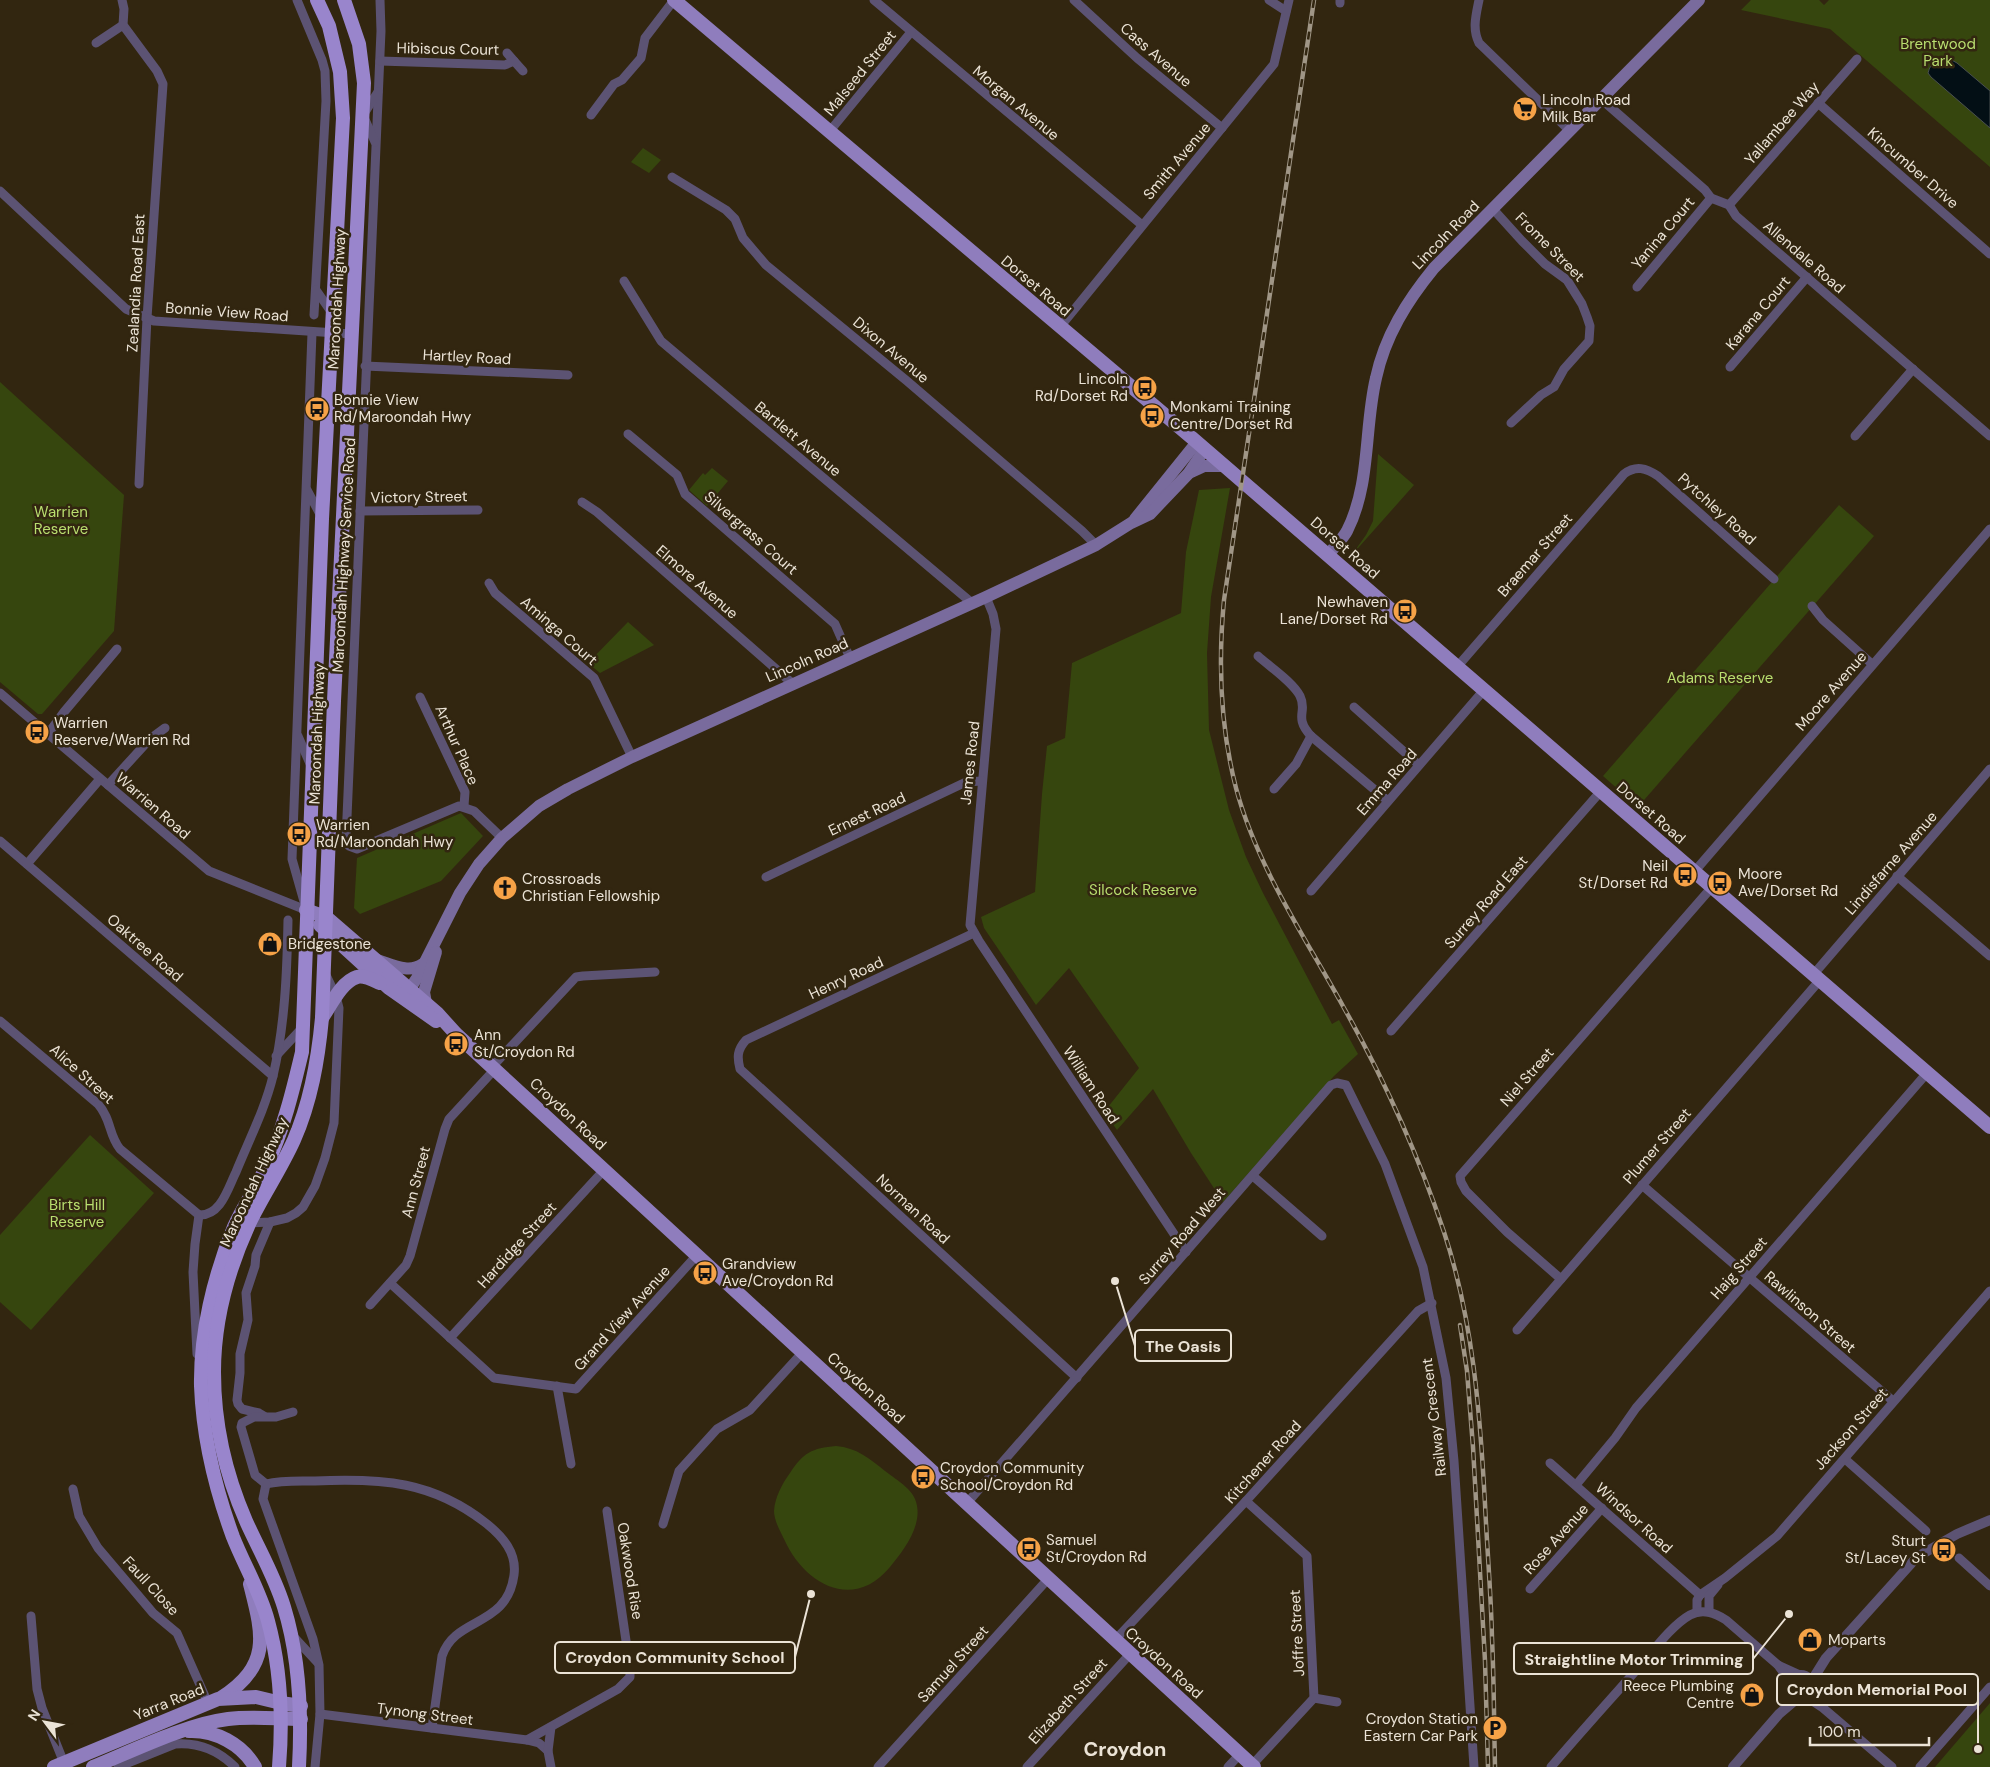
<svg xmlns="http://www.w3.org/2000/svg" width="1990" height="1767" font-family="'DM Sans',sans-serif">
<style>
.green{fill:#36460e}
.water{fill:#030f15;stroke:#494f4f}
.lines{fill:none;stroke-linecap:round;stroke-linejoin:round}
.minor{stroke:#5c5373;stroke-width:9}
.tertiary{stroke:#5c5373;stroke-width:10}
.secondary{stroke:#796b9d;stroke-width:12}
.primary{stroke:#8f7dbd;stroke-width:14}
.trunk{stroke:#9985cc;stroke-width:14}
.rail-casing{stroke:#a09686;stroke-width:4.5}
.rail{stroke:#322610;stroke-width:2.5;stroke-dasharray:8;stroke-linecap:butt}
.labels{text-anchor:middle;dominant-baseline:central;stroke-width:5;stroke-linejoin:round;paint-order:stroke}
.park-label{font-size:15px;fill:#b9de6f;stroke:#322610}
.street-label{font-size:15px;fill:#ebe3d6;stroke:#322610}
.poi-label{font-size:15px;fill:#ebe3d6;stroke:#322610;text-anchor:start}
.district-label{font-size:20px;font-weight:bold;fill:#ebe3d6;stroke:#322610}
.leader{fill:none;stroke:#ebe3d6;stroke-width:2}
.callout-dot{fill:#ebe3d6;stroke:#322610;stroke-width:2}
.callout{fill:#322610;stroke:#ebe3d6;stroke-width:2}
.callout-label{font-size:16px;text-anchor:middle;font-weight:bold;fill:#ebe3d6}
</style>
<rect width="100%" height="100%" fill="#322610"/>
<g class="green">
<polygon points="1751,0 1819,0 1824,5 1829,0 1990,0 1990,167 1830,29 1741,10"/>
<polygon points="643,148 661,160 649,173 631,162"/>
<polygon points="0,382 124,495 114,631 42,714 38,714 0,682"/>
<polygon points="1378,454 1414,485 1351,556 1366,535 1373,521"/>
<polygon points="712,468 728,481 707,506 689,490 703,473 705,475"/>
<polygon points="1230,488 1211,597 1207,653 1209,730 1229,810 1246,857 1263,893 1332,1024 1339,1020 1358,1054 1334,1076 1223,1202 1191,1153 1153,1089 1117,1130 1104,1112 1139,1068 1069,968 1036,1005 984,928 981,917 1035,892 1042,794 1047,746 1065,738 1072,663 1181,613 1186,552 1199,490"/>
<polygon points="1839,505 1874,536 1638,807 1603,776"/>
<polygon points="628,622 654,645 600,673 588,663"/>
<polygon points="461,813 483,836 441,881 360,914 354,908 357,858"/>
<polygon points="90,1135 154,1193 31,1330 0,1302 0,1235"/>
<path d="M836,1446c21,2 33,12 49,25 9,7 26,17 30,28 10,24 -11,51 -25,68 -37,45 -86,17 -106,-28 -4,-8 -10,-19 -10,-28 1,-14 8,-27 16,-38 13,-20 22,-25 46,-27z"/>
<polygon points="1990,1703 1990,1767 1935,1767"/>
</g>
<path class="water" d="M1948,58l9,5 33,28v37l-59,-51 -3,-4c3,-12 9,-13 20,-15z"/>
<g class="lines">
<g class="minor">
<polyline points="122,0 124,9 123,25 157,71 163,84 147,318 139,484"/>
<polyline points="297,0 322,60 325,71 326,101 314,315"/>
<polyline points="380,0 381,31 346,840 349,846 357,849 459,806 474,811 502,838"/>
<polyline points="874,0 1142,225"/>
<polyline points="1074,0 1137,58 1222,128"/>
<polyline points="1269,0 1286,11"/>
<path d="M1479,0c-3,15 -7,29 0,43l91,88"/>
<polyline points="1340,3 1340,0"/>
<polyline points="96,43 123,25"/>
<polyline points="507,53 514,61"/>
<polyline points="380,61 505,65 514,61 523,71"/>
<polyline points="1601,99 1705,190 1711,198 1729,205 1736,216 1990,436"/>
<polyline points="1818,103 1990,254"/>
<polyline points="591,115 614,84 622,80 641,58 645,38 674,0"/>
<polyline points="829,132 911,32"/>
<polyline points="375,142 363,115 378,92"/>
<polyline points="672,177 726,210 735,219 743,238 766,265 907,381 1082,531 1096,545"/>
<polyline points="0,191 126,309 154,321 351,334"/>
<polyline points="1729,205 1857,59"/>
<polyline points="1493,209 1522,241 1545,264 1567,280 1582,304 1587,317 1590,326 1589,341 1564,369 1554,387 1541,395 1511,423"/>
<polyline points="624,281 661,341 972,603"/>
<polyline points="1637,287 1711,198"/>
<polyline points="316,290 332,313"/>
<polyline points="1060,327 1274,64 1289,0"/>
<polyline points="365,366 568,375"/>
<polyline points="1730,367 1807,277"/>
<polyline points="628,434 677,475 685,494 835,624 850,658"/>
<polyline points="1855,436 1913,369"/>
<polyline points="307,490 321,516"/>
<polyline points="582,502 597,512 793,684"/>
<polyline points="360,511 478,510"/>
<polyline points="489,583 495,593 594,678 632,757"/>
<polyline points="986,597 993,614 996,629 970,925 979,941 1186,1252"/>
<polyline points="1812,606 1823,620 1872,664"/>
<path d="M1258,656c12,11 35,26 42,40 8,16 -7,20 11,40l77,65"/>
<path d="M1457,667l167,-193c12,-9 22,-6 34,2l116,103"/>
<polyline points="0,693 209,871 306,910"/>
<polyline points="420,697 465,792 464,806"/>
<polyline points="1354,707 1419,765"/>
<polyline points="48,734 64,712 117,649"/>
<polyline points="298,736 311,766"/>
<polyline points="108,785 150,739 165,728"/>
<polyline points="1274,789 1296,764 1311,736"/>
<polyline points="0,841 273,1076"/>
<polyline points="27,864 100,779"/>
<polyline points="1694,872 1990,529"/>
<polyline points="1897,876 1990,956"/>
<polyline points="766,877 966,782 982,781"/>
<polyline points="1311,891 1484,690"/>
<polyline points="305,905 292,859 312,333"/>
<path d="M974,933l-228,107c-9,10 -9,17 -6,29l337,309"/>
<polyline points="1813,975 1990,769"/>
<path d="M0,1021l98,83c14,16 10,30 22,45l79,66"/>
<polyline points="1391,1031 1601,791"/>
<polyline points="276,1056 303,1027"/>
<polyline points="492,1067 576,977 583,976 655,972"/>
<polyline points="1253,1176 1322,1236"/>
<polyline points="1642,1185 1893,1401"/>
<path d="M199,1215c22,1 29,-27 37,-43 13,-32 29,-63 37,-96 12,-51 14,-104 15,-156"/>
<polyline points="250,1223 270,1222 287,1218 296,1213 303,1207 315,1186 325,1158 334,1123 339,1008 336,996 325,973"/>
<polyline points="1561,1279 1507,1232 1466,1191 1461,1182 1460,1176 1712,887"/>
<polyline points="390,1283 494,1378 576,1389 697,1255"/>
<polyline points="370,1305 406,1265 410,1256 445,1129 449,1119 495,1069"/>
<polyline points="1517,1330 1820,980"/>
<polyline points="450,1338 604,1170"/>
<polyline points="197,1354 193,1272 195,1244 199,1215"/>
<polyline points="557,1386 571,1464"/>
<polyline points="264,1416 259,1413 242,1409 238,1404 237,1400 240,1373 240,1354 248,1320 246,1293 255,1266 256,1255 270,1222"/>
<polyline points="1845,1459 1926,1531"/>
<polyline points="1550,1463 1700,1595"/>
<path d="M266,1484c16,-4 33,-3 49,-3 67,-3 118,0 172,43 16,13 30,29 27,51 -7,53 -59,41 -72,81l-10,72"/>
<polyline points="266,1484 263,1499 313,1639 319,1665 320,1714 315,1767"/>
<polyline points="266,1484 255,1475 241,1427 242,1423 254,1417 276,1417 293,1412"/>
<polyline points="1576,1485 1615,1438 1636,1408 1927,1073"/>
<polyline points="73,1489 79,1516 98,1548 153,1613 177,1633 208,1703"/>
<polyline points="1246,1501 1307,1556 1314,1698 1252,1765"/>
<polyline points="967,1503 1331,1085 1337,1083 1346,1085 1385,1164 1423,1267 1446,1378 1454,1461 1474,1767"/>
<polyline points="663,1524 679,1471 717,1429 750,1410 802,1353"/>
<polyline points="1959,1558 1990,1586"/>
<polyline points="1530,1589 1602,1508"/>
<polyline points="1697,1612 1697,1600 1700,1595 1725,1578 1777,1536 1990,1291"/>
<polyline points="1709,1612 1709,1596 1718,1585"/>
<polyline points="31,1616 37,1689 42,1708 64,1763"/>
<polyline points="293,1636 318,1663"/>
<polyline points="1115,1640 1246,1501 1418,1311 1432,1303"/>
<polyline points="1778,1665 1800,1675"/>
<polyline points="1812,1687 1822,1705"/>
<polyline points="1805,1696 1823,1708 1892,1767"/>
<polyline points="1314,1698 1337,1702"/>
<polyline points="320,1714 527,1740 539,1743 548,1751"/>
<polyline points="527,1740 618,1689 630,1677 630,1668 607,1511"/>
<path d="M118,1767l57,-23c24,-2 43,6 60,23"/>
<polyline points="551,1767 548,1751 551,1727"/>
<polyline points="878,1767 1048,1579"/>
<polyline points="1027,1767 1130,1654"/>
<polyline points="1228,1767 1240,1754"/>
<path d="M1551,1767c29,-34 59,-67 88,-100 14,-16 33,-42 51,-52 13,-7 25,-2 36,5l52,45 13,18"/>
<polyline points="1920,1767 1990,1687"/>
</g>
<g class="tertiary">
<circle cx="1801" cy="1686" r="11"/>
<polyline points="1811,1682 1826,1658 1917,1557 1957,1534 1990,1520"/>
<polyline points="1733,1767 1779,1714 1799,1697"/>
</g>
<g class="secondary">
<polyline points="1191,472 1204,466 1225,466"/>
<polyline points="1135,519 1197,442"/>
<path d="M1328,555c6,-8 14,-15 19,-24 24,-47 17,-103 29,-153 9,-42 31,-77 58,-110l265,-268"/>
<path d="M377,960c16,5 32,14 46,4"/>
<polyline points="405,996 417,978 460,893 479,864 502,838 539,806 568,789 632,757 986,597 1096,545 1131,523 1150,514 1188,474 1205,449"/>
<polyline points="426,1003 424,992 436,952"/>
</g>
<g class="primary">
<polyline points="674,0 1191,437 1990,1127"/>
<polyline points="306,910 326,917 437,1013 456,1034 1254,1767"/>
<polyline points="320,925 389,988 436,1021"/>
<path d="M322,1018c9,-13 19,-36 35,-41 7,-2 16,3 23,6"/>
<path d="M221,1698c51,-33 42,-63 29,-114"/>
<path d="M189,1731c26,-1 53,13 66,36"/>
<polyline points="54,1767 218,1699 256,1697 281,1703 301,1706"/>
<path d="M93,1767c39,-16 94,-43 135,-48 24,-3 49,0 73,0"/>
</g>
<g class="trunk">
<path d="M279,1767c4,-49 2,-98 -11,-146 -8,-30 -24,-56 -35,-84 -18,-49 -30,-99 -32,-151 -1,-53 13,-110 33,-159 9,-21 23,-39 32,-60 17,-36 27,-77 36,-115l20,-533 21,-401 -3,-46 -11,-46 -12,-26"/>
<path d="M299,1767c3,-54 1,-108 -15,-160 -9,-30 -25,-57 -38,-86 -21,-48 -32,-97 -32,-149 0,-51 14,-102 35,-148 14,-29 32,-55 45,-84 17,-39 24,-79 28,-122l12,-317 30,-618 -5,-39 -15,-44"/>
</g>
<defs>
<g id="rail">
<path d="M1314,0l-90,600c-6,63 -4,126 12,188 21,79 69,149 108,220 40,71 74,146 100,224 29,88 36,180 41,272 2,44 6,89 7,134 2,43 2,86 3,129"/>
<polyline points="1460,1325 1467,1371 1473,1447 1485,1661 1488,1766"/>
</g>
</defs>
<use href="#rail" class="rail-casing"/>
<use href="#rail" class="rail"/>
</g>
<defs>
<symbol id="supermarket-disc" viewBox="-11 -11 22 22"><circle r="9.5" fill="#f6a247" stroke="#322610"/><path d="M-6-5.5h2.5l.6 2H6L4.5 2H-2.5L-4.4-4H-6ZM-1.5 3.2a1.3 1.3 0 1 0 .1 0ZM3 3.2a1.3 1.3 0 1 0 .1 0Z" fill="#111"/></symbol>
<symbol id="bus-disc" viewBox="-11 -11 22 22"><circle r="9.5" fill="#f6a247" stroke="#322610"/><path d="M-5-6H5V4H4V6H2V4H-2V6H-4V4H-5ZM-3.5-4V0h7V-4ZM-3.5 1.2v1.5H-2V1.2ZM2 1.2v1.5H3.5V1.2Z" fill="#111"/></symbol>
<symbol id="church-disc" viewBox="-11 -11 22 22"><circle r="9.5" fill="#f6a247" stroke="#322610"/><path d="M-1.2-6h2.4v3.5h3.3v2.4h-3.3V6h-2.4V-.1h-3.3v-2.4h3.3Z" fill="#111"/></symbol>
<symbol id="shop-disc" viewBox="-11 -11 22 22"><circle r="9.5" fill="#f6a247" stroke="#322610"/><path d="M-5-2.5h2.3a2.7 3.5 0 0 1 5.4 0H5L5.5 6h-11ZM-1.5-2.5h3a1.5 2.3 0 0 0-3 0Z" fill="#111"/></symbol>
<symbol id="parking-disc" viewBox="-11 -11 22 22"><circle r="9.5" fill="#f6a247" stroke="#322610"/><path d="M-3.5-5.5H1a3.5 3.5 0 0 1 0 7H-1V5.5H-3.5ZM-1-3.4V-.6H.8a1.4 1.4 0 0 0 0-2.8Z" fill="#111"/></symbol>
</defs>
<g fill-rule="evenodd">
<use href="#supermarket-disc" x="1511" y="95" width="28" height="28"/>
<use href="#bus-disc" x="1131" y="374" width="28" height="28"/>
<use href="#bus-disc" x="303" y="395" width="28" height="28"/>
<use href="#bus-disc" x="1138" y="402" width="28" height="28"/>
<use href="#bus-disc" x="1391" y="597" width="28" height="28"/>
<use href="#bus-disc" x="23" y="718" width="28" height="28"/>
<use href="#bus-disc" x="285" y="820" width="28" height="28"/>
<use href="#bus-disc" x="1671" y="861" width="28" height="28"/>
<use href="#bus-disc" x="1706" y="869" width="28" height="28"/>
<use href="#church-disc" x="491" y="874" width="28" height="28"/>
<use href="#shop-disc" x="256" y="930" width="28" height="28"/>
<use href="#bus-disc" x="442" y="1030" width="28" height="28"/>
<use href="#bus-disc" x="691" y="1259" width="28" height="28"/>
<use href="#bus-disc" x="909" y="1463" width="28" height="28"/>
<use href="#bus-disc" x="1015" y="1535" width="28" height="28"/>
<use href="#bus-disc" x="1930" y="1536" width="28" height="28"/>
<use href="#shop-disc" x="1796" y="1626" width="28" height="28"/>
<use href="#shop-disc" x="1738" y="1681" width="28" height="28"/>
<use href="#parking-disc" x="1481" y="1714" width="28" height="28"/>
</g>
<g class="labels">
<g class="park-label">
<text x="1938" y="44">Brentwood<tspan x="1938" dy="17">Park</tspan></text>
<text x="61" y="512">Warrien<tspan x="61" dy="17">Reserve</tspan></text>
<text x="1720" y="678">Adams Reserve</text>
<text x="1143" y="890">Silcock Reserve</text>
<text x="77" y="1205">Birts Hill<tspan x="77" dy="17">Reserve</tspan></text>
</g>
<g class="street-label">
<text transform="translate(448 49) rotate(1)">Hibiscus Court</text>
<text transform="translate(1156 55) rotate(41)">Cass Avenue</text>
<text transform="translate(860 73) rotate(-51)">Malseed Street</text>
<text transform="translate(1016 103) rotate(40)">Morgan Avenue</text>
<text transform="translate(1782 123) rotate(-49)">Yallambee Way</text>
<text transform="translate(1177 161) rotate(-50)">Smith Avenue</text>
<text transform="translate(1913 168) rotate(41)">Kincumber Drive</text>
<text transform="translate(1663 233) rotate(-50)">Yanina Court</text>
<text transform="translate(1446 235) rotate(-46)">Lincoln Road</text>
<text transform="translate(1550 247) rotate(45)">Frome Street</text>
<text transform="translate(1804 257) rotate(41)">Allendale Road</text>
<text transform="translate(136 283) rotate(-87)">Zealandia Road East</text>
<text transform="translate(1036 286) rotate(40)">Dorset Road</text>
<text transform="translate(337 299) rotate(-87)">Maroondah Highway</text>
<text transform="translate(227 312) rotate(4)">Bonnie View Road</text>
<text transform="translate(1758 313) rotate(-50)">Karana Court</text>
<text transform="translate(891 350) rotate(40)">Dixon Avenue</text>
<text transform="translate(467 357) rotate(3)">Hartley Road</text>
<text transform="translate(798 439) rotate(40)">Bartlett Avenue</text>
<text transform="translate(419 497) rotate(-1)">Victory Street</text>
<text transform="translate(1717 509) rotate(42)">Pytchley Road</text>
<text transform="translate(751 533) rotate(41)">Silvergrass Court</text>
<text transform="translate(1345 548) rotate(41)">Dorset Road</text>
<text transform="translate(344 555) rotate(-87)">Maroondah Highway Service Road</text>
<text transform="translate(1535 555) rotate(-49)">Braemar Street</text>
<text transform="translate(697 582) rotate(41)">Elmore Avenue</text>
<text transform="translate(559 631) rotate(41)">Aminga Court</text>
<text transform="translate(807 660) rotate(-24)">Lincoln Road</text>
<text transform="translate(1831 691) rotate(-49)">Moore Avenue</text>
<text transform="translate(317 734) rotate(-88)">Maroondah Highway</text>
<text transform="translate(457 745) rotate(66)">Arthur Place</text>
<text transform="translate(970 763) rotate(-84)">James Road</text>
<text transform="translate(1387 782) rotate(-49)">Emma Road</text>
<text transform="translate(153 806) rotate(41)">Warrien Road</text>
<text transform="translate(1651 813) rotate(41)">Dorset Road</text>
<text transform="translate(867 814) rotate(-25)">Ernest Road</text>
<text transform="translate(1891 863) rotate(-49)">Lindisfarne Avenue</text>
<text transform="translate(1486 902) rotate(-49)">Surrey Road East</text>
<text transform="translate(145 948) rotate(41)">Oaktree Road</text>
<text transform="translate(846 978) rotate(-25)">Henry Road</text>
<text transform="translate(82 1074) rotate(42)">Alice Street</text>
<text transform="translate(1527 1077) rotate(-49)">Niel Street</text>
<text transform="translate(1091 1085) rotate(57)">William Road</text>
<text transform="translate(568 1114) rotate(43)">Croydon Road</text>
<text transform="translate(1657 1146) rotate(-49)">Plumer Street</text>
<text transform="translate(254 1182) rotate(-65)">Maroondah Highway</text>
<text transform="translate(416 1182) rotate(-75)">Ann Street</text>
<text transform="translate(913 1209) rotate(43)">Norman Road</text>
<text transform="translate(1182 1236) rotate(-49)">Surrey Road West</text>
<text transform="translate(517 1245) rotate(-48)">Hardidge Street</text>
<text transform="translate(1739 1268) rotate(-49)">Haig Street</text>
<text transform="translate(1810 1312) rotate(41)">Rawlinson Street</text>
<text transform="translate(622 1318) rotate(-48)">Grand View Avenue</text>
<text transform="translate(866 1388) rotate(42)">Croydon Road</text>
<text transform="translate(1434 1417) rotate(-97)">Railway Crescent</text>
<text transform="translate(1851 1429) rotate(-49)">Jackson Street</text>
<text transform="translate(1263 1462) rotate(-48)">Kitchener Road</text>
<text transform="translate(1634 1518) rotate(42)">Windsor Road</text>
<text transform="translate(1556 1539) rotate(-48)">Rose Avenue</text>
<text transform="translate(630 1571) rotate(81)">Oakwood Rise</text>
<text transform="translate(151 1586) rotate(47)">Faull Close</text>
<text transform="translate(1297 1633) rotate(-93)">Joffre Street</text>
<text transform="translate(1164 1663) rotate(42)">Croydon Road</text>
<text transform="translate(953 1664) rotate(-48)">Samuel Street</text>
<text transform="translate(1068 1701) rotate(-48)">Elizabeth Street</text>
<text transform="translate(169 1702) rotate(-22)">Yarra Road</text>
<text transform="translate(425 1714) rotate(7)">Tynong Street</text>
</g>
<g class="poi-label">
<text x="1542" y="100">Lincoln Road<tspan x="1542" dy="17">Milk Bar</tspan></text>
<text x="1128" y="379" text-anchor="end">Lincoln<tspan x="1128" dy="17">Rd/Dorset Rd</tspan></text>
<text x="334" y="400">Bonnie View<tspan x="334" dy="17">Rd/Maroondah Hwy</tspan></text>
<text x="1170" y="407">Monkami Training<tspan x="1170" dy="17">Centre/Dorset Rd</tspan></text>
<text x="1388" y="602" text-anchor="end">Newhaven<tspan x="1388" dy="17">Lane/Dorset Rd</tspan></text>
<text x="54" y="723">Warrien<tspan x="54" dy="17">Reserve/Warrien Rd</tspan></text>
<text x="316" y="825">Warrien<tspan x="316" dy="17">Rd/Maroondah Hwy</tspan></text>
<text x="1668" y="866" text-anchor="end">Neil<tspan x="1668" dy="17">St/Dorset Rd</tspan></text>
<text x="1738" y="874">Moore<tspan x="1738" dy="17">Ave/Dorset Rd</tspan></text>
<text x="522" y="879">Crossroads<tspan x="522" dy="17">Christian Fellowship</tspan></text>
<text x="288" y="944">Bridgestone</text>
<text x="474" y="1035">Ann<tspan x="474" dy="17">St/Croydon Rd</tspan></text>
<text x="722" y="1264">Grandview<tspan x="722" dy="17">Ave/Croydon Rd</tspan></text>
<text x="940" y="1468">Croydon Community<tspan x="940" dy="17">School/Croydon Rd</tspan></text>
<text x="1046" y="1540">Samuel<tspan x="1046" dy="17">St/Croydon Rd</tspan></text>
<text x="1926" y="1541" text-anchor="end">Sturt<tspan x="1926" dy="17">St/Lacey St</tspan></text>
<text x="1828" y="1640">Moparts</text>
<text x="1734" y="1686" text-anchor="end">Reece Plumbing<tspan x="1734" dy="17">Centre</tspan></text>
<text x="1478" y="1719" text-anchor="end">Croydon Station<tspan x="1478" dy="17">Eastern Car Park</tspan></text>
</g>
<g class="district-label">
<text x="1125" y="1749">Croydon</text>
</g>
</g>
<path class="leader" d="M1115 1281L1135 1346M811 1594L795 1657M1789 1614L1753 1659M1978 1749L1978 1690"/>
<g class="callout-dot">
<circle cx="1115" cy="1281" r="5"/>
<circle cx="811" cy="1594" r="5"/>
<circle cx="1789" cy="1614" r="5"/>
<circle cx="1978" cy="1749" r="5"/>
</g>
<g class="callout">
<rect x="1135" y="1330" width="96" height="31" rx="5"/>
<rect x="555" y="1642" width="240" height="31" rx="5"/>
<rect x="1514" y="1643" width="239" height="31" rx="5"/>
<rect x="1777" y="1674" width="201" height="31" rx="5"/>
</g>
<g class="callout-label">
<text x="1183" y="1352">The Oasis</text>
<text x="675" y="1663">Croydon Community School</text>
<text x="1634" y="1665">Straightline Motor Trimming</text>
<text x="1877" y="1695">Croydon Memorial Pool</text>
</g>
<g transform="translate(45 1722) rotate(302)" stroke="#322610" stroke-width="4" paint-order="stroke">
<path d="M0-4L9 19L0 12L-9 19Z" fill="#ebe3d6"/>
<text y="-8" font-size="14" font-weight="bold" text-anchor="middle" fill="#ebe3d6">N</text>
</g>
<path d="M1810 1737v8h119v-8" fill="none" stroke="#ebe3d6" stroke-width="2.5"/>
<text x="1818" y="1737" font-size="15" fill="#ebe3d6" stroke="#322610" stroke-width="4" paint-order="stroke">100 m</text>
</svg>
